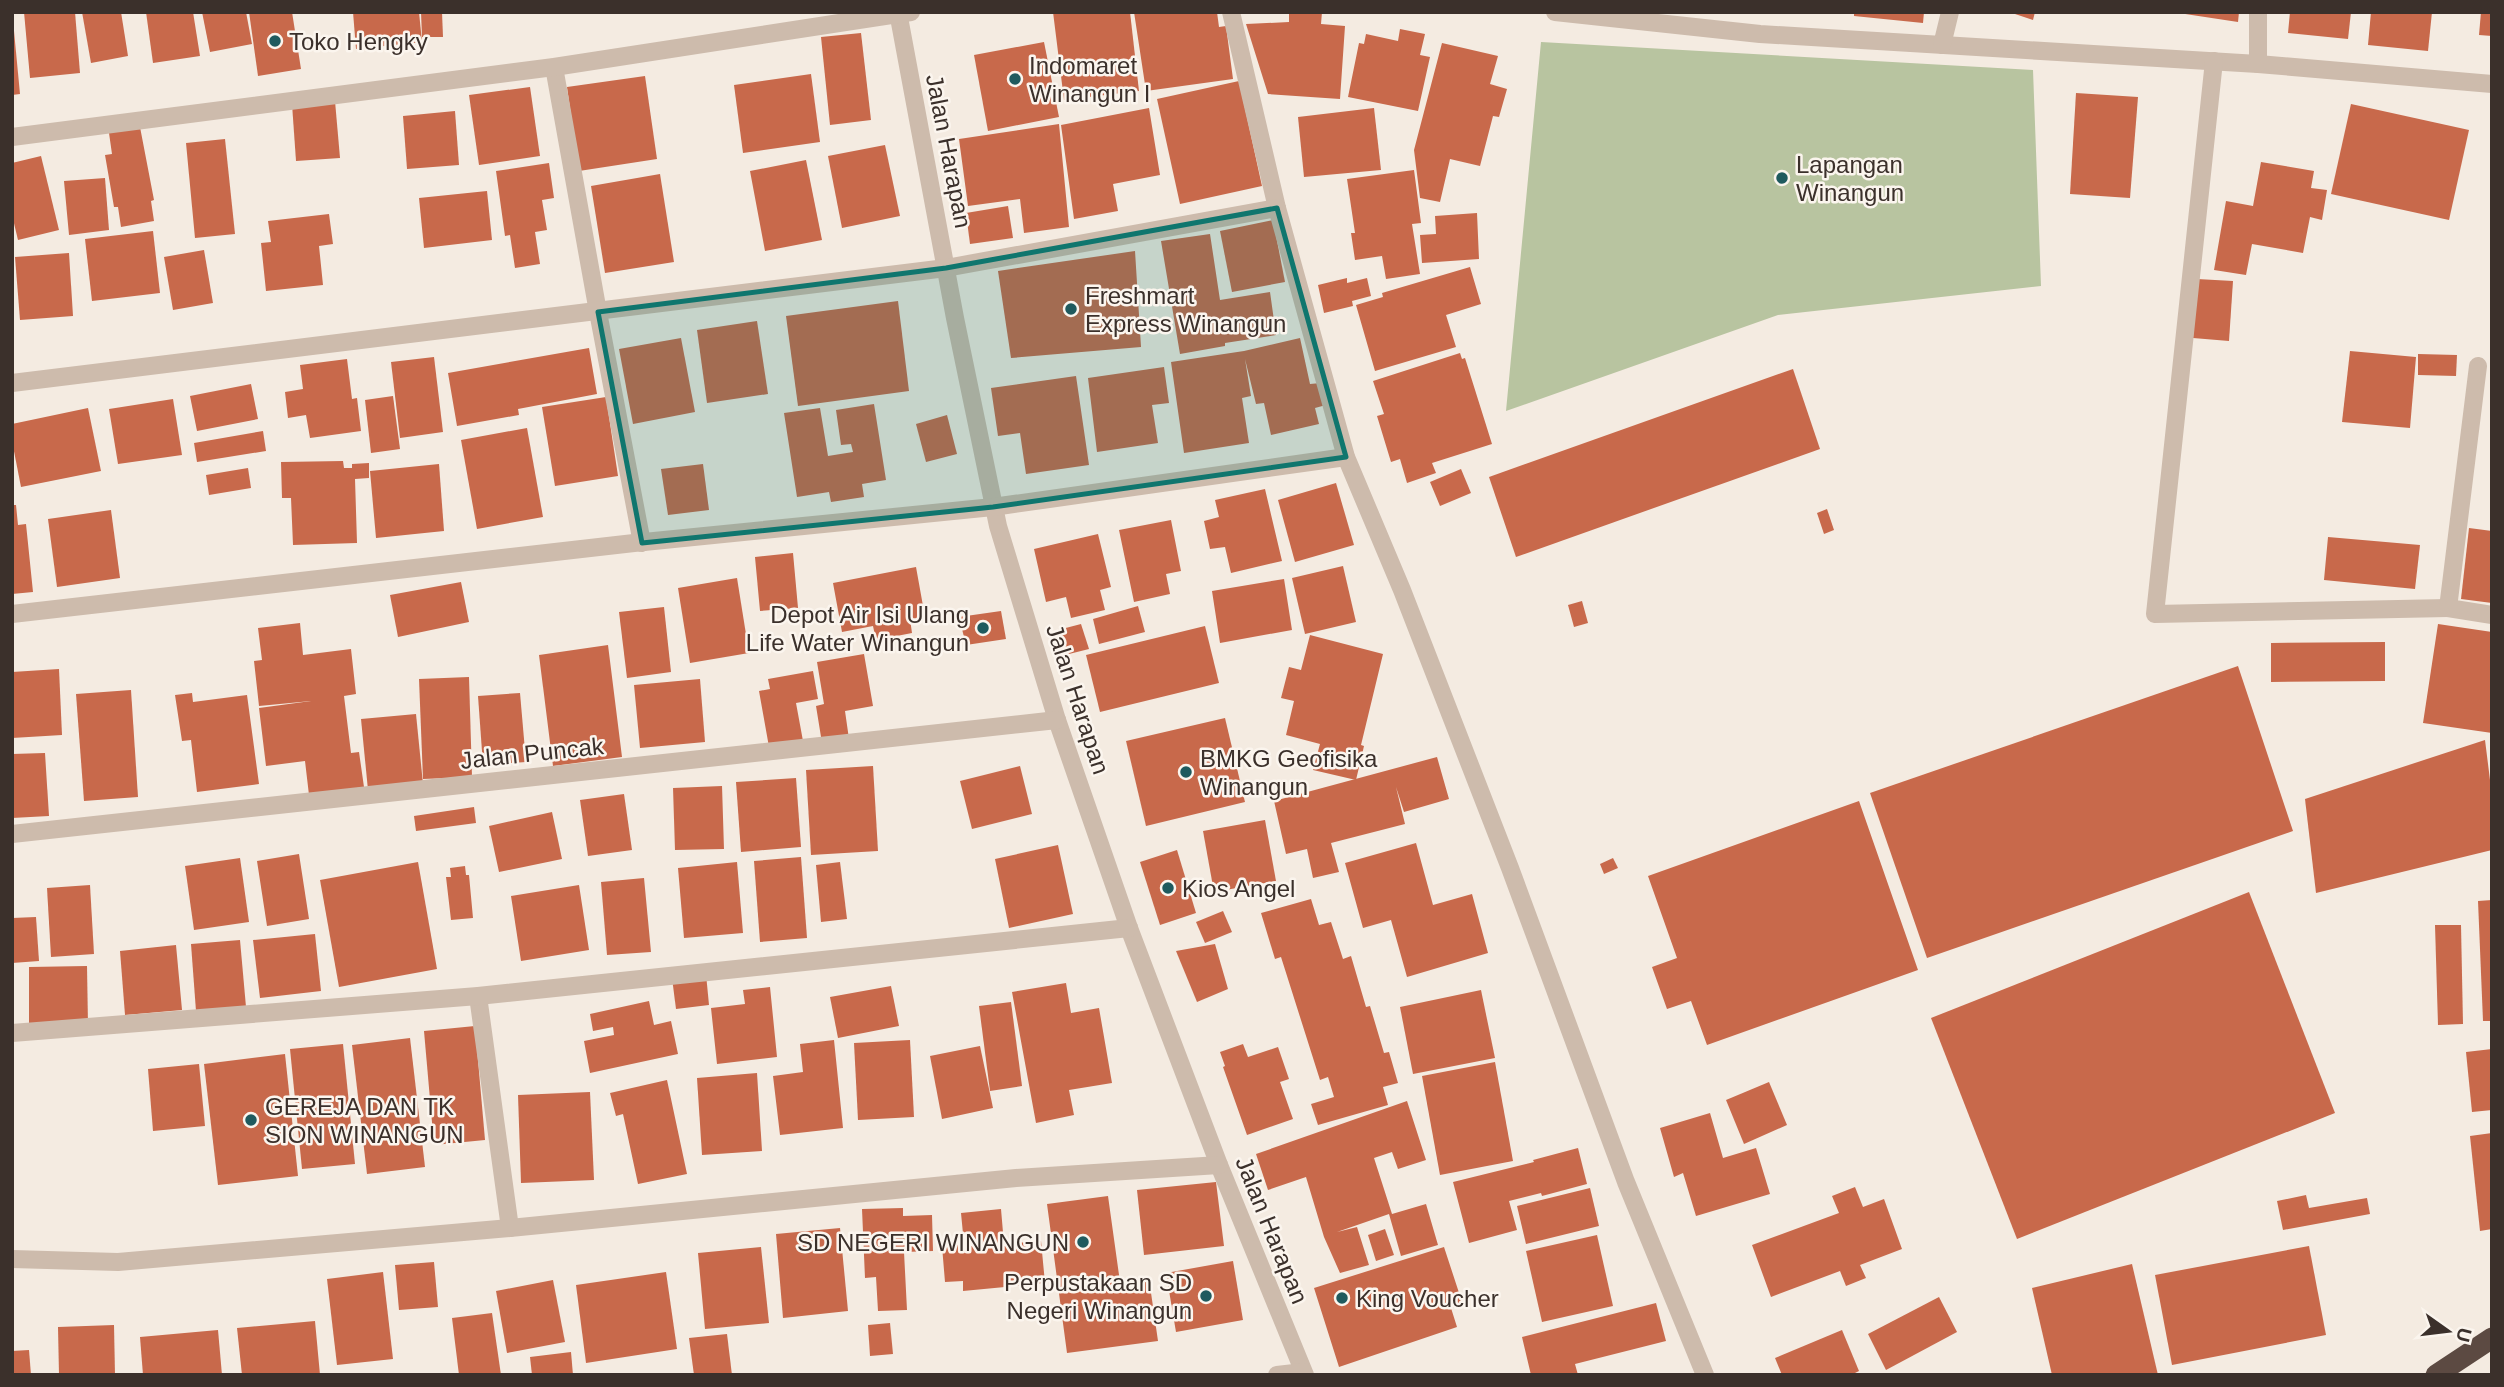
<svg xmlns="http://www.w3.org/2000/svg" width="2504" height="1387" font-family="Arial,sans-serif">
<style>
.green{fill:#b8c4a0}
.building{fill:#c8694b}
.lines{fill:none;stroke-linecap:round;stroke-linejoin:round}
.minor{stroke:#cdbbac;stroke-width:18}
.highway{stroke:#5c4a42;stroke-width:21}
.marked{fill:#0f766e;fill-opacity:0.2;stroke:#0f766e;stroke-width:5;stroke-linejoin:round}
.poi-dot{fill:#1f5a5e;stroke:#fbf5ee;stroke-width:2.5}
.labels{text-anchor:middle;dominant-baseline:central;stroke-width:5;stroke-linejoin:round;paint-order:stroke}
.poi-label{font-size:24px;fill:#3b302b;stroke:#fbf5ee;text-anchor:start}
.street-label{font-size:24px;fill:#3b302b;stroke:#fbf5ee}
</style>
<rect width="100%" height="100%" fill="#f4ebe1"/>
<polygon class="green" points="1541,42 2033,70 2041,286 1778,315 1506,411"/>
<g class="building">
<polygon points="24,12 75,12 80,73 30,78"/>
<polygon points="82,12 121,12 128,56 91,63"/>
<polygon points="146,12 193,12 200,56 153,63"/>
<polygon points="202,12 246,12 252,44 210,52"/>
<polygon points="249,12 292,12 301,69 258,76"/>
<polygon points="353,12 419,12 422,42 356,49"/>
<polygon points="421,12 442,12 443,37 422,37"/>
<polygon points="1053,12 1130,12 1139,91 1064,100"/>
<polygon points="1134,12 1217,12 1219,27 1226,26 1233,79 1146,91"/>
<polygon points="1289,12 1322,12 1321,24 1345,26 1340,99 1268,94 1246,24 1289,22"/>
<polygon points="1854,12 1924,12 1923,23 1854,16"/>
<polygon points="2009,12 2035,12 2033,20"/>
<polygon points="2172,12 2239,12 2238,22"/>
<polygon points="2290,12 2351,12 2348,39 2288,33"/>
<polygon points="2371,12 2432,12 2428,51 2368,45"/>
<polygon points="2481,12 2492,12 2492,36 2479,35"/>
<polygon points="1400,29 1425,34 1420,55 1430,57 1418,111 1348,97 1359,43 1364,44 1366,34 1398,41"/>
<polygon points="14,31 20,94 12,95 12,32"/>
<polygon points="861,33 871,120 830,125 821,37"/>
<polygon points="1044,42 1059,117 988,131 974,55"/>
<polygon points="1442,43 1498,56 1490,84 1507,89 1499,117 1493,116 1480,166 1450,159 1440,202 1420,198 1414,150"/>
<polygon points="811,74 820,142 743,153 734,85"/>
<polygon points="645,76 657,159 579,171 567,87"/>
<polygon points="1239,81 1262,186 1180,204 1157,99"/>
<polygon points="530,87 540,156 479,165 469,95"/>
<polygon points="2076,93 2138,97 2130,198 2070,194"/>
<polygon points="335,101 340,158 296,161 292,104"/>
<polygon points="2351,104 2469,130 2449,220 2331,194"/>
<polygon points="1149,108 1160,175 1113,184 1118,211 1074,219 1061,125"/>
<polygon points="1374,108 1381,170 1304,177 1298,117"/>
<polygon points="455,111 459,165 407,169 403,116"/>
<polygon points="1059,124 1069,227 1024,233 1020,199 968,206 959,139"/>
<polygon points="140,127 154,200 151,201 154,221 121,227 118,207 114,207 105,155 112,154 109,133"/>
<polygon points="225,139 235,234 195,238 186,143"/>
<polygon points="885,145 900,216 842,228 828,156"/>
<polygon points="41,156 59,230 18,240 12,215 12,163"/>
<polygon points="806,160 822,240 765,251 750,171"/>
<polygon points="2261,162 2314,171 2311,188 2327,190 2322,220 2310,217 2303,253 2252,244 2246,275 2214,270 2226,201 2253,206"/>
<polygon points="549,163 554,198 542,200 547,230 535,232 540,264 515,268 510,235 505,236 496,171"/>
<polygon points="1414,170 1421,223 1412,224 1420,274 1386,279 1382,256 1355,260 1351,233 1355,233 1347,179"/>
<polygon points="660,174 674,262 605,273 591,186"/>
<polygon points="105,178 109,230 69,235 64,181"/>
<polygon points="487,191 492,240 424,248 419,198"/>
<polygon points="1008,206 1013,238 970,244 966,213"/>
<polygon points="1477,213 1479,259 1422,263 1420,235 1436,234 1435,216"/>
<polygon points="329,214 333,244 319,246 323,285 266,291 261,243 271,242 268,221"/>
<polygon points="1273,220 1285,282 1232,292 1220,231"/>
<polygon points="153,231 160,293 92,301 85,239"/>
<polygon points="1210,234 1220,300 1270,292 1276,335 1225,343 1225,346 1180,354 1161,241"/>
<polygon points="204,250 213,303 173,310 164,257"/>
<polygon points="1135,251 1141,347 1011,358 998,271"/>
<polygon points="69,253 73,316 20,320 15,257"/>
<polygon points="1470,267 1481,304 1446,315 1456,347 1375,371 1356,305 1383,297 1382,293"/>
<polygon points="1347,278 1347,283 1367,278 1371,296 1352,301 1353,306 1324,313 1318,285"/>
<polygon points="2197,279 2233,281 2229,341 2193,338"/>
<polygon points="898,301 909,391 798,406 786,316"/>
<polygon points="757,321 768,394 707,403 697,330"/>
<polygon points="681,338 695,412 633,424 619,349"/>
<polygon points="1300,338 1310,384 1321,383 1326,405 1315,408 1319,424 1271,435 1264,403 1256,404 1245,359 1251,396 1242,398 1249,443 1184,453 1171,362 1244,351"/>
<polygon points="589,348 597,394 518,409 519,415 457,426 448,373"/>
<polygon points="2350,351 2416,357 2410,428 2342,422"/>
<polygon points="1460,353 1462,359 1465,358 1492,444 1432,463 1436,473 1407,483 1400,459 1391,462 1377,416 1384,414 1373,381"/>
<polygon points="2418,354 2457,355 2456,376 2418,375"/>
<polygon points="434,357 443,432 400,438 391,362"/>
<polygon points="347,359 352,399 357,398 361,431 310,438 306,415 288,418 285,392 303,389 300,365"/>
<polygon points="1164,367 1169,403 1152,405 1158,443 1097,452 1088,378"/>
<polygon points="1793,369 1820,449 1516,557 1489,477"/>
<polygon points="1076,376 1089,465 1026,474 1020,433 998,436 991,388"/>
<polygon points="251,384 258,419 197,431 190,396"/>
<polygon points="393,396 400,449 371,453 365,400"/>
<polygon points="606,397 618,476 555,486 542,407"/>
<polygon points="173,399 182,455 118,464 109,409"/>
<polygon points="874,404 886,480 862,484 864,497 831,502 829,492 797,497 784,413 820,408 828,456 853,452 851,444 841,445 836,410"/>
<polygon points="88,408 101,471 21,487 12,441 12,424"/>
<polygon points="947,415 957,454 926,462 916,424"/>
<polygon points="527,428 543,517 477,529 461,440"/>
<polygon points="263,431 266,451 197,462 194,443"/>
<polygon points="343,461 344,468 352,468 352,464 369,463 369,478 355,479 357,543 293,545 291,498 282,498 281,462"/>
<polygon points="439,464 444,531 376,538 370,471"/>
<polygon points="703,464 709,510 668,515 661,469"/>
<polygon points="248,468 251,488 209,495 206,475"/>
<polygon points="1461,469 1471,493 1440,506 1430,482"/>
<polygon points="1336,483 1354,545 1295,562 1278,500"/>
<polygon points="1265,489 1282,561 1231,573 1225,547 1210,549 1204,521 1219,517 1215,500"/>
<polygon points="12,505 16,505 18,525 26,524 33,592 12,594"/>
<polygon points="1827,509 1834,530 1824,534 1817,513"/>
<polygon points="111,510 120,578 57,587 48,519"/>
<polygon points="1171,520 1181,571 1166,574 1170,594 1134,602 1119,530"/>
<polygon points="2469,528 2492,531 2492,603 2461,599"/>
<polygon points="1098,534 1111,587 1100,590 1105,610 1071,618 1066,597 1046,602 1034,549"/>
<polygon points="2328,537 2420,545 2415,589 2324,580"/>
<polygon points="793,553 798,608 760,611 755,557"/>
<polygon points="1343,566 1356,622 1305,634 1292,578"/>
<polygon points="916,567 925,617 910,619 912,633 876,640 873,626 842,632 833,583"/>
<polygon points="737,578 749,653 690,663 678,588"/>
<polygon points="1284,579 1292,630 1220,643 1212,591"/>
<polygon points="461,582 469,622 398,637 390,595"/>
<polygon points="1582,601 1588,623 1574,627 1568,605"/>
<polygon points="1138,606 1145,632 1099,644 1093,619"/>
<polygon points="664,607 671,672 627,678 619,612"/>
<polygon points="1001,611 1006,639 966,645 959,617"/>
<polygon points="300,623 303,655 351,649 356,694 344,696 351,753 359,752 364,787 309,795 305,761 266,766 259,708 311,701 259,706 254,661 262,660 258,628"/>
<polygon points="1081,624 1089,649 1065,655 1058,630"/>
<polygon points="2438,624 2492,632 2492,733 2423,723"/>
<polygon points="1205,626 1219,683 1100,712 1086,655"/>
<polygon points="1310,635 1383,654 1361,745 1364,746 1356,780 1313,770 1320,744 1286,735 1294,701 1281,698 1289,667 1301,670"/>
<polygon points="2385,642 2385,681 2271,682 2271,643"/>
<polygon points="608,645 622,757 553,766 539,655"/>
<polygon points="864,654 873,706 845,711 849,739 822,743 816,706 824,704 817,662"/>
<polygon points="2238,666 2293,831 1927,958 1870,793"/>
<polygon points="59,669 62,735 12,738 12,672"/>
<polygon points="813,671 818,699 796,703 803,741 769,747 759,691 770,689 768,679"/>
<polygon points="469,677 472,777 423,779 419,679"/>
<polygon points="700,679 705,742 640,748 634,685"/>
<polygon points="131,690 138,797 84,801 76,694"/>
<polygon points="192,693 193,702 247,695 259,784 197,792 191,740 182,741 175,695"/>
<polygon points="520,693 526,762 483,765 478,696"/>
<polygon points="416,714 423,784 368,790 361,719"/>
<polygon points="1225,718 1245,802 1146,826 1126,741"/>
<polygon points="2485,740 2492,796 2492,850 2316,893 2305,799"/>
<polygon points="45,753 49,816 12,818 12,754"/>
<polygon points="1437,757 1449,799 1404,812 1396,787 1405,824 1331,843 1339,872 1313,878 1307,849 1286,854 1274,801"/>
<polygon points="873,766 878,851 811,855 806,770"/>
<polygon points="1020,766 1032,814 972,829 960,781"/>
<polygon points="796,778 801,847 741,852 736,782"/>
<polygon points="722,786 724,849 675,850 673,788"/>
<polygon points="624,794 632,850 588,856 580,800"/>
<polygon points="1859,801 1918,970 1707,1045 1691,1001 1667,1009 1652,967 1677,958 1648,876"/>
<polygon points="474,807 476,823 416,831 414,816"/>
<polygon points="552,812 562,859 499,872 489,826"/>
<polygon points="1265,820 1276,881 1214,892 1203,831"/>
<polygon points="1416,843 1433,905 1472,894 1488,953 1407,977 1391,920 1363,928 1345,863"/>
<polygon points="1058,845 1073,914 1009,928 995,859"/>
<polygon points="1177,850 1196,913 1160,925 1140,862"/>
<polygon points="299,854 309,919 267,926 257,861"/>
<polygon points="801,857 807,938 760,942 754,861"/>
<polygon points="240,858 249,922 194,930 185,866"/>
<polygon points="1613,858 1618,868 1604,874 1600,864"/>
<polygon points="418,862 437,969 339,987 320,880"/>
<polygon points="737,862 743,933 684,938 678,868"/>
<polygon points="840,862 847,919 821,922 816,865"/>
<polygon points="465,866 466,875 469,875 473,918 451,920 446,877 451,877 450,868"/>
<polygon points="644,878 651,952 607,955 601,882"/>
<polygon points="90,885 94,954 51,957 47,888"/>
<polygon points="579,885 589,950 521,961 511,896"/>
<polygon points="2249,892 2335,1113 2017,1239 1931,1018"/>
<polygon points="1311,899 1319,925 1331,922 1343,959 1351,956 1366,1007 1370,1006 1384,1053 1389,1052 1398,1083 1383,1087 1388,1105 1318,1125 1311,1104 1334,1097 1328,1077 1320,1080 1281,957 1275,959 1261,913"/>
<polygon points="2492,900 2492,1021 2483,1021 2478,901"/>
<polygon points="1223,911 1232,932 1205,943 1196,922"/>
<polygon points="36,917 39,961 12,963 12,918"/>
<polygon points="2435,925 2461,925 2463,1024 2438,1025"/>
<polygon points="315,934 321,991 260,998 253,940"/>
<polygon points="240,940 246,1007 196,1011 191,944"/>
<polygon points="1215,944 1228,989 1197,1002 1176,951"/>
<polygon points="176,945 182,1010 125,1015 120,951"/>
<polygon points="87,966 88,1025 29,1026 29,967"/>
<polygon points="706,974 709,1005 676,1009 672,978"/>
<polygon points="1066,983 1071,1013 1099,1008 1112,1083 1069,1090 1074,1115 1036,1123 1012,992"/>
<polygon points="891,986 899,1026 838,1038 830,997"/>
<polygon points="770,987 777,1057 717,1064 711,1008 745,1004 743,990"/>
<polygon points="1481,990 1495,1058 1413,1074 1400,1007"/>
<polygon points="649,1001 654,1025 671,1021 678,1054 590,1073 584,1041 614,1035 613,1027 593,1031 590,1014"/>
<polygon points="1011,1002 1022,1086 990,1091 979,1006"/>
<polygon points="475,1026 485,1140 434,1145 424,1031"/>
<polygon points="410,1038 425,1167 367,1174 352,1045"/>
<polygon points="834,1040 843,1128 780,1135 773,1076 803,1072 800,1044"/>
<polygon points="910,1040 914,1117 858,1120 854,1043"/>
<polygon points="343,1044 355,1164 302,1169 290,1049"/>
<polygon points="1243,1044 1248,1057 1278,1047 1289,1079 1280,1082 1293,1119 1247,1135 1223,1067 1225,1066 1220,1052"/>
<polygon points="980,1046 993,1108 942,1119 930,1056"/>
<polygon points="2492,1049 2492,1110 2472,1112 2466,1052"/>
<polygon points="285,1054 298,1176 218,1185 204,1064"/>
<polygon points="1495,1062 1513,1161 1440,1175 1422,1076"/>
<polygon points="199,1064 205,1126 153,1131 148,1069"/>
<polygon points="757,1073 762,1151 702,1155 697,1078"/>
<polygon points="667,1080 687,1174 638,1184 623,1114 616,1116 610,1093"/>
<polygon points="1769,1082 1787,1125 1744,1144 1726,1100"/>
<polygon points="590,1092 594,1180 521,1183 518,1095"/>
<polygon points="1407,1101 1426,1160 1398,1169 1392,1152 1374,1158 1392,1214 1426,1204 1438,1245 1401,1256 1389,1214 1337,1232 1357,1227 1369,1265 1340,1273 1324,1237 1306,1177 1268,1190 1256,1154"/>
<polygon points="1710,1113 1723,1158 1756,1148 1770,1194 1696,1216 1683,1173 1674,1177 1660,1128"/>
<polygon points="2492,1133 2492,1229 2480,1231 2470,1136"/>
<polygon points="1578,1148 1587,1184 1542,1196 1541,1193 1509,1201 1517,1230 1469,1243 1453,1182 1534,1162 1533,1160"/>
<polygon points="1216,1182 1224,1246 1144,1255 1137,1190"/>
<polygon points="1855,1187 1863,1207 1884,1199 1902,1249 1860,1265 1866,1278 1846,1286 1840,1271 1771,1297 1752,1245 1839,1213 1832,1196"/>
<polygon points="1590,1188 1599,1226 1526,1244 1517,1206"/>
<polygon points="2306,1195 2309,1208 2367,1198 2370,1214 2283,1230 2277,1201"/>
<polygon points="1108,1196 1120,1282 1149,1279 1158,1341 1067,1353 1047,1204"/>
<polygon points="903,1208 903,1216 932,1215 933,1251 904,1252 907,1310 878,1311 876,1277 865,1278 862,1209"/>
<polygon points="1001,1209 1004,1244 1041,1241 1045,1283 963,1291 963,1281 945,1282 942,1246 964,1244 961,1213"/>
<polygon points="840,1228 848,1311 783,1318 776,1234"/>
<polygon points="1385,1229 1394,1255 1376,1261 1368,1235"/>
<polygon points="1597,1235 1613,1306 1542,1322 1526,1251"/>
<polygon points="2309,1246 2326,1335 2172,1365 2155,1275"/>
<polygon points="761,1247 769,1323 705,1329 698,1253"/>
<polygon points="1444,1247 1463,1305 1451,1308 1457,1327 1339,1367 1314,1288"/>
<polygon points="1233,1261 1243,1320 1176,1332 1166,1273"/>
<polygon points="434,1262 438,1307 399,1310 395,1265"/>
<polygon points="2132,1264 2158,1375 2052,1375 2032,1288"/>
<polygon points="383,1272 393,1359 337,1365 327,1279"/>
<polygon points="666,1272 677,1349 586,1363 576,1285"/>
<polygon points="553,1280 565,1342 507,1353 496,1291"/>
<polygon points="1939,1297 1957,1332 1886,1370 1868,1334"/>
<polygon points="1656,1303 1666,1341 1575,1364 1578,1375 1531,1375 1522,1337"/>
<polygon points="492,1313 501,1375 459,1375 452,1318"/>
<polygon points="315,1321 320,1375 242,1375 237,1328"/>
<polygon points="890,1323 893,1354 870,1356 868,1325"/>
<polygon points="114,1325 115,1375 59,1375 58,1327"/>
<polygon points="218,1330 222,1375 143,1375 140,1337"/>
<polygon points="1842,1330 1859,1371 1851,1375 1782,1375 1775,1358"/>
<polygon points="727,1334 732,1375 694,1375 689,1338"/>
<polygon points="29,1350 31,1375 12,1375 12,1351"/>
<polygon points="571,1352 573,1375 532,1375 530,1357"/>
</g>
<g class="lines">
<g class="minor">
<polyline points="898,12 955,318 998,526 1057,720 1129,928 1219,1165 1305,1375"/>
<polyline points="1231,12 1277,208 1346,457 1402,590 1510,868 1626,1182 1705,1375"/>
<polyline points="1555,12 1760,34 2258,64 2492,84"/>
<polyline points="1942,45 1950,12"/>
<polyline points="2214,61 2155,614 2448,608"/>
<polyline points="2258,64 2258,12"/>
<polyline points="554,67 598,312 642,543"/>
<polyline points="12,137 554,67 911,12"/>
<polyline points="2478,366 2448,608 2492,615"/>
<polyline points="12,383 946,268 1277,208"/>
<polyline points="12,614 634,543 993,507 1346,457"/>
<polyline points="12,834 1057,720"/>
<polyline points="478,996 510,1228"/>
<polyline points="12,1033 478,996 1129,928"/>
<polyline points="12,1259 118,1262 510,1228 1016,1178 1219,1165"/>
<polyline points="1277,1375 1303,1372"/>
</g>
<polyline class="highway" points="2436,1375 2492,1338"/>
</g>
<path class="marked" d="M1277,208l69,249 -353,50 -351,36 -44,-231 348,-44z"/>
<g class="poi-dot">
<circle cx="275" cy="41" r="7"/>
<circle cx="1015" cy="79" r="7"/>
<circle cx="1782" cy="178" r="7"/>
<circle cx="1071" cy="309" r="7"/>
<circle cx="983" cy="628" r="7"/>
<circle cx="1186" cy="772" r="7"/>
<circle cx="1168" cy="888" r="7"/>
<circle cx="251" cy="1120" r="7"/>
<circle cx="1083" cy="1242" r="7"/>
<circle cx="1206" cy="1296" r="7"/>
<circle cx="1342" cy="1298" r="7"/>
</g>
<g class="labels">
<g class="poi-label">
<text x="289" y="41">Toko Hengky</text>
<text x="1029" y="65">Indomaret<tspan x="1029" dy="28">Winangun I</tspan></text>
<text x="1796" y="164">Lapangan<tspan x="1796" dy="28">Winangun</tspan></text>
<text x="1085" y="295">Freshmart<tspan x="1085" dy="28">Express Winangun</tspan></text>
<text x="969" y="614" text-anchor="end">Depot Air Isi Ulang<tspan x="969" dy="28">Life Water Winangun</tspan></text>
<text x="1200" y="758">BMKG Geofisika<tspan x="1200" dy="28">Winangun</tspan></text>
<text x="1182" y="888">Kios Angel</text>
<text x="265" y="1106">GEREJA DAN TK<tspan x="265" dy="28">SION WINANGUN</tspan></text>
<text x="1069" y="1242" text-anchor="end">SD NEGERI WINANGUN</text>
<text x="1192" y="1282" text-anchor="end">Perpustakaan SD<tspan x="1192" dy="28">Negeri Winangun</tspan></text>
<text x="1356" y="1298">King Voucher</text>
</g>
<g class="street-label">
<text transform="translate(949 151) rotate(79)">Jalan Harapan</text>
<text transform="translate(1078 699) rotate(72)">Jalan Harapan</text>
<text transform="translate(532 753) rotate(-6)">Jalan Puncak</text>
<text transform="translate(1272 1230) rotate(68)">Jalan Harapan</text>
</g>
</g>
<rect width="2504" height="1387" fill="none" stroke="#3b302b" stroke-width="28"/>
<g transform="translate(2448 1331) rotate(104)" stroke="#fbf5ee" stroke-width="5" paint-order="stroke">
<path d="M0-5L12 26L0 18L-12 26Z" fill="#3b302b"/>
<text y="-10" font-size="19" font-weight="bold" text-anchor="middle" fill="#3b302b">U</text>
</g>
</svg>
